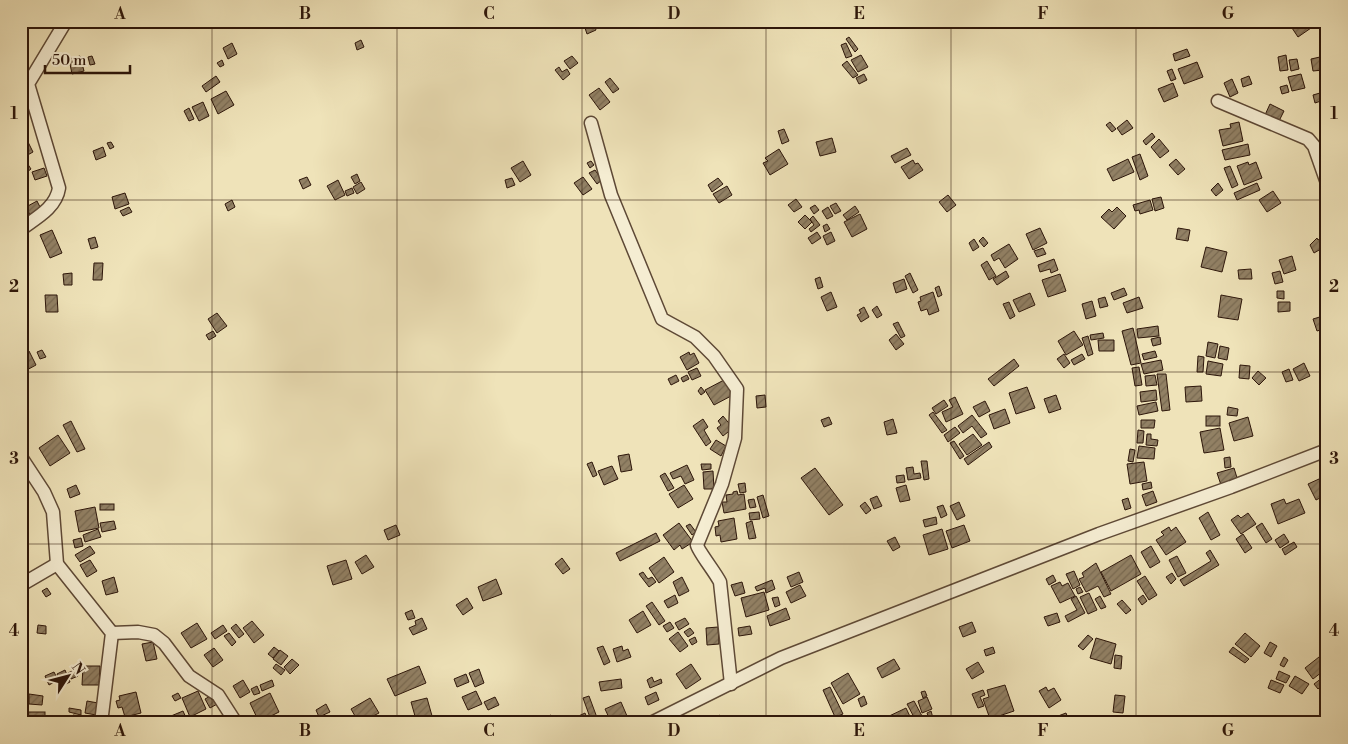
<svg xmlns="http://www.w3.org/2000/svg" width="1348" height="744" font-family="'Libre Bodoni',serif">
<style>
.building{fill:url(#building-hatch);stroke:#2d160a}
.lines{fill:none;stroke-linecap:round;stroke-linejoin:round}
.minor-casing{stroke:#5e4936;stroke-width:15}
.minor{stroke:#f5edd2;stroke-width:12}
.grid{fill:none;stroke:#2d160a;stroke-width:1;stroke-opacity:0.55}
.neatline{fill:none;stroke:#2d160a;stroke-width:2}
.grid-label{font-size:16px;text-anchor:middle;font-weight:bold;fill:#2d160a}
</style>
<defs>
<pattern id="building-hatch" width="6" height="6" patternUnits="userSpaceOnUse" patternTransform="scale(1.25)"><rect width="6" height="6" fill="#928165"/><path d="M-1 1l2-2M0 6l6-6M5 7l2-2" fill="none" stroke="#786951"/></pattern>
</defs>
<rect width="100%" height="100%" fill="#efe3b9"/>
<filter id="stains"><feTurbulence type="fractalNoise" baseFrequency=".004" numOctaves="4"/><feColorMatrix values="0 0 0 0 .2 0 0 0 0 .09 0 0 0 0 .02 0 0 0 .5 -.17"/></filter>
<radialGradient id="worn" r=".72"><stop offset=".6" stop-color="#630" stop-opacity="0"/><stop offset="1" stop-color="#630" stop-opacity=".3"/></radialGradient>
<g class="building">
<polygon points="593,21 596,30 587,34 584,25"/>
<polygon points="834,21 847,21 835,25"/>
<polygon points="1262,21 1276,21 1267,28"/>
<polygon points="1301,21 1306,21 1311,28 1298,37 1292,28"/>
<polygon points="849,37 858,49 855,52 846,39"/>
<polygon points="361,40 364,47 357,50 355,43"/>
<polygon points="232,43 237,54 228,59 223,48"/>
<polygon points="846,43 852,56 846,58 841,45"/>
<polygon points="1187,49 1190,56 1175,61 1173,54"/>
<polygon points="861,55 868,67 858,72 851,60"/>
<polygon points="1286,55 1288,70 1280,71 1278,57"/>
<polygon points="80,56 84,71 72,74 69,59"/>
<polygon points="92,56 95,64 90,65 88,57"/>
<polygon points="572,56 578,63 570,69 564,61"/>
<polygon points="1320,57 1323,70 1313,71 1311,59"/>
<polygon points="1297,59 1299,69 1291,71 1289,60"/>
<polygon points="222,60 224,65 220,67 217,63"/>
<polygon points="847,61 858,75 853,78 842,65"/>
<polygon points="1197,62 1203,77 1184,84 1178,69"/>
<polygon points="559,67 562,72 567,69 570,74 563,80 555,70"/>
<polygon points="1172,69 1176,79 1171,81 1167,71"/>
<polygon points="864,74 867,80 859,84 856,78"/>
<polygon points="1301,74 1305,88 1292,91 1288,77"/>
<polygon points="216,76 220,82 206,92 202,86"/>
<polygon points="1249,76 1252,84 1243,87 1241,79"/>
<polygon points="610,78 619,89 613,93 605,82"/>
<polygon points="1232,79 1238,93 1230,97 1224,83"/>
<polygon points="1173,83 1178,96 1164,102 1158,89"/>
<polygon points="1287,85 1289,92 1282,94 1280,87"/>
<polygon points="599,88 610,102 600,110 589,95"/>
<polygon points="226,91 234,105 218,114 211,99"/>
<polygon points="1327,91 1327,99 1315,103 1313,95"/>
<polygon points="203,102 209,116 199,121 192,107"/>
<polygon points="1270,104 1284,111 1279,121 1265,115"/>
<polygon points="189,108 194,119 189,121 184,111"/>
<polygon points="1327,114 1327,130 1320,118"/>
<polygon points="1127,120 1133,128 1122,135 1117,128"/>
<polygon points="1110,122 1116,129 1112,132 1106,125"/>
<polygon points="1239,122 1243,141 1223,146 1219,130 1231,128 1230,124"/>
<polygon points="784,129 789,141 782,144 778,131"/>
<polygon points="1152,133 1155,137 1146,145 1143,141"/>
<polygon points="832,138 836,152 820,156 816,142"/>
<polygon points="1159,139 1169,151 1160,158 1151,147"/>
<polygon points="28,142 33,152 24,157 21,145"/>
<polygon points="111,142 114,147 110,149 107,143"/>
<polygon points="1248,144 1250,155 1225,160 1222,150"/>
<polygon points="103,147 106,156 96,160 93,151"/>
<polygon points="907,148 911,155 895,163 891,156"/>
<polygon points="779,149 788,164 770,175 763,163 768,161 765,158"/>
<polygon points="1140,154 1148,176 1140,180 1132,157"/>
<polygon points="1128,159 1134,172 1113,181 1107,169"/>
<polygon points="1176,159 1185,169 1178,175 1169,165"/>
<polygon points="913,160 915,164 918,163 923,170 909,179 901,167"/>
<polygon points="523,161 531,175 520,182 511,168"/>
<polygon points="591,161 594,165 590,168 587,163"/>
<polygon points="1248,162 1249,165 1256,162 1262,178 1244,185 1237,166"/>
<polygon points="27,163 31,169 27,172 23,165"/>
<polygon points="1230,166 1238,185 1232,188 1224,168"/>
<polygon points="44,168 47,176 35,180 32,172"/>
<polygon points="595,170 602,180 597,184 589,173"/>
<polygon points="357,174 360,181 355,184 351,177"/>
<polygon points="307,177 311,185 303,189 299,180"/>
<polygon points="583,177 592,189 583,195 574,183"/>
<polygon points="512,178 515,185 507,188 505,180"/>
<polygon points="718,178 723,184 712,192 708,185"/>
<polygon points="338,180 345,195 335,200 327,186"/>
<polygon points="361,182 365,189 357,194 353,187"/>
<polygon points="1218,183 1223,190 1216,196 1211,190"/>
<polygon points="1257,183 1260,190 1237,200 1234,193"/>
<polygon points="727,186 732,195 719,203 713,194"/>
<polygon points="352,188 354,193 347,196 345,191"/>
<polygon points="1273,191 1281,203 1267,212 1259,200"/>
<polygon points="125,193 129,204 115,209 112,197"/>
<polygon points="948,195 956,205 947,212 939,202"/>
<polygon points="1161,197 1164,208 1155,211 1152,199"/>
<polygon points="796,199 802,207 794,212 788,205"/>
<polygon points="232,200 235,207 228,211 225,204"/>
<polygon points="1150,200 1153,210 1140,214 1139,210 1135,211 1133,205"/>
<polygon points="37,201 41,209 30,215 26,207"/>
<polygon points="836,203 841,211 835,214 830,206"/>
<polygon points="815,205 819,210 814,214 810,208"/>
<polygon points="855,206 859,212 847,220 843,215"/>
<polygon points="129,207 132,212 123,216 120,211"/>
<polygon points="828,207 833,216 827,219 822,211"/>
<polygon points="1117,207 1126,216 1114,229 1101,217 1109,209 1112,212"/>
<polygon points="860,214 867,229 852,237 844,222"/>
<polygon points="805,215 812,222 805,229 798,222"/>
<polygon points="813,216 820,225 811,232 809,229 814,225 810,219"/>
<polygon points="827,224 830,229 825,232 823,226"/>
<polygon points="1040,228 1047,243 1033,250 1026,234"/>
<polygon points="1178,228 1190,230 1188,241 1176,239"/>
<polygon points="52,230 62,253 50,258 40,235"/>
<polygon points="817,232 821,238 812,244 808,238"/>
<polygon points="831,232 835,241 827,245 823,236"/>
<polygon points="95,237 98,247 91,249 88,239"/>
<polygon points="983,237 988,243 984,247 979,241"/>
<polygon points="1317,238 1318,240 1321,238 1326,246 1314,253 1310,245"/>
<polygon points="974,239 979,247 973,251 969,243"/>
<polygon points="1009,244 1018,259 1005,268 999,258 994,261 991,255"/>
<polygon points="1206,247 1227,252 1222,272 1201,267"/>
<polygon points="1043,248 1046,254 1037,257 1034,251"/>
<polygon points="1292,256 1296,270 1284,274 1279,260"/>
<polygon points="1054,259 1058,270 1051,273 1050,269 1040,272 1038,265"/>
<polygon points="987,261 996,276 989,280 981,265"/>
<polygon points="94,263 103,263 102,280 93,280"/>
<polygon points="25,266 28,274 21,277 21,267"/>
<polygon points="1251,269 1252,279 1239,279 1238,270"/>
<polygon points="1006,271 1009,277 997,285 993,279"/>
<polygon points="1280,271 1283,282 1275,284 1272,273"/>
<polygon points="72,273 72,285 64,285 63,274"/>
<polygon points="910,273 918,290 913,293 905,276"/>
<polygon points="1060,274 1066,291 1048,297 1042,280"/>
<polygon points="820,277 823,287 818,289 815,279"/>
<polygon points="904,279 907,289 896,293 893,283"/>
<polygon points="939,286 942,295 938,297 935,288"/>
<polygon points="1124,288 1127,295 1114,300 1111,293"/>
<polygon points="1277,291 1284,291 1284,299 1277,298"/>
<polygon points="831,292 837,307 827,311 821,297"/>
<polygon points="933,292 939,311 929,315 927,309 921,311 918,302 921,301 920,297"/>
<polygon points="1030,293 1035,305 1019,312 1013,300"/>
<polygon points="45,295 57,295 58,312 46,312"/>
<polygon points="1221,295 1242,299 1238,320 1218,317"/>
<polygon points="1105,297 1108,306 1100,308 1098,299"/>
<polygon points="1139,297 1143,308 1127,313 1123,303"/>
<polygon points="1092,301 1096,316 1086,319 1082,304"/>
<polygon points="1009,302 1015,316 1010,319 1003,304"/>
<polygon points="1278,302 1290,302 1290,311 1278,312"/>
<polygon points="877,306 882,315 877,318 872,310"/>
<polygon points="864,307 869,317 861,322 857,315 861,313 859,310"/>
<polygon points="217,313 227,326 217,333 208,319"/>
<polygon points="1323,316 1327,328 1317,331 1313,319"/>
<polygon points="898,322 905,336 901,338 893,324"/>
<polygon points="1158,326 1159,336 1138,338 1137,329"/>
<polygon points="1133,328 1141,363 1131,365 1122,331"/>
<polygon points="213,331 216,336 209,340 206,335"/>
<polygon points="1074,331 1083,345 1066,355 1058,341"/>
<polygon points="1103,333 1104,338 1091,340 1090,335"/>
<polygon points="896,334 904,344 896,350 889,340"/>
<polygon points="1088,336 1093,354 1088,356 1082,338"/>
<polygon points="1160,337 1161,344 1153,346 1151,339"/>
<polygon points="1098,340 1114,340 1114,351 1099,351"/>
<polygon points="1208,342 1218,344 1215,358 1206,356"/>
<polygon points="1220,346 1229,348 1227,360 1218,358"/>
<polygon points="42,350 46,357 40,359 37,352"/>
<polygon points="29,351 36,365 25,371 21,364 21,355"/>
<polygon points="1155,351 1157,357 1144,360 1142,354"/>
<polygon points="689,352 690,355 694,353 699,363 687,370 680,357"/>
<polygon points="1064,354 1070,363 1064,368 1057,359"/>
<polygon points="1082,354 1085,359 1074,365 1071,360"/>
<polygon points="1198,356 1204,357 1203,372 1197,372"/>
<polygon points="1014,359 1019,366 994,386 988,379"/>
<polygon points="1161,360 1163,370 1144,374 1141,364"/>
<polygon points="1208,361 1223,364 1221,376 1206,374"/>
<polygon points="1304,363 1310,376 1299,381 1293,369"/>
<polygon points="1240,365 1250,366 1249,379 1239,378"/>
<polygon points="1139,367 1142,385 1135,386 1132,368"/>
<polygon points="697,368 701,376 692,380 688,372"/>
<polygon points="1289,369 1293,380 1286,382 1282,372"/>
<polygon points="1258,371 1266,378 1259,385 1252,378"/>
<polygon points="1157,374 1166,374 1170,410 1162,411"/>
<polygon points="676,375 679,381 671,385 668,379"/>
<polygon points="687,375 689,379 683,382 681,378"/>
<polygon points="1155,375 1157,385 1146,386 1145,376"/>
<polygon points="724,380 733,395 714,405 705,390"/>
<polygon points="1201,386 1202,401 1186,402 1185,387"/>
<polygon points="701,387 705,392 701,395 698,391"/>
<polygon points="1027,387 1035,408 1016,414 1009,393"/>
<polygon points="1156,390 1157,400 1141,402 1140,392"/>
<polygon points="765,395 766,407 757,408 756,396"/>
<polygon points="1056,395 1061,409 1049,413 1044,399"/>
<polygon points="955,397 963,414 946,422 942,412 953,407 949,400"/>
<polygon points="944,400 948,406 936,414 932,408"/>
<polygon points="985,401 990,411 979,417 973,407"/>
<polygon points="1156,402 1158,411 1139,415 1137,406"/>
<polygon points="1228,407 1238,409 1237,416 1227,415"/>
<polygon points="1005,409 1010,423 994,429 989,415"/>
<polygon points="933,412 947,430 942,433 929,415"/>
<polygon points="972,415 987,434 981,438 972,426 963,433 958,426"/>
<polygon points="723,416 733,428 723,436 717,428 721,425 718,421"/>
<rect x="1206" y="416" width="14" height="10"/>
<polygon points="829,417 832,424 824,427 821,420"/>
<polygon points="1248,417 1253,436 1234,441 1229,423"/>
<polygon points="703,419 708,427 704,430 711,442 706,446 693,426"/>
<polygon points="893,419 897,433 887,435 884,422"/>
<polygon points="1141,420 1155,420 1154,428 1141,428"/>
<polygon points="71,421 85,449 77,452 63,425"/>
<polygon points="955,427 960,433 948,442 944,435"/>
<polygon points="1220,428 1224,450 1204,453 1200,432"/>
<polygon points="1138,430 1144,431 1143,443 1137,443"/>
<polygon points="973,434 982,445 967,455 959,444"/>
<polygon points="1147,434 1151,434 1151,439 1158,440 1157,446 1146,445"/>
<polygon points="58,435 70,453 50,466 39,448"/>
<polygon points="716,440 726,446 721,456 710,449"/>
<polygon points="954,441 964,456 960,459 950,443"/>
<polygon points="989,442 992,447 968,465 964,459"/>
<polygon points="1139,446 1155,448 1154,459 1137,458"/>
<polygon points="1130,449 1135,450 1133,462 1128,461"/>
<polygon points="629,454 632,470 621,472 618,456"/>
<polygon points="1230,457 1231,467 1225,468 1224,458"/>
<polygon points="921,461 927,461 929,479 924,480"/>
<polygon points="592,462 597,475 593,477 587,464"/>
<polygon points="1144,462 1147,481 1130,484 1127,464"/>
<polygon points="701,464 711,464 711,469 702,470"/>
<polygon points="687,465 694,480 685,484 681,476 673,479 670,473"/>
<polygon points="612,466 618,479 604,485 598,471"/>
<polygon points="913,467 914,474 920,473 921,478 908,480 906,468"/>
<polygon points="815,468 843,505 829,515 801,478"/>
<polygon points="1234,468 1238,481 1221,485 1217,473"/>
<polygon points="713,471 714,489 704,489 703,472"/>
<polygon points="665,473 674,488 668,491 660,476"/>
<polygon points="904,475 905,482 897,483 896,476"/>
<polygon points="1319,479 1326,495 1316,500 1308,484"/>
<polygon points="1151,482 1152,488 1143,490 1142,484"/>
<polygon points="745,483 746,492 740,493 738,484"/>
<polygon points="76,485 80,494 70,498 67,489"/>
<polygon points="684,485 693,499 678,508 669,494"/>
<polygon points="906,485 910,500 900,502 896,488"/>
<polygon points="737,491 738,495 744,494 746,509 724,513 722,502 727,502 726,495 733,494 733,492"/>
<polygon points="1153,491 1157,502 1146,506 1142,495"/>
<polygon points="763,495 769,516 763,518 757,497"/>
<polygon points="877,496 882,506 874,509 870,499"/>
<polygon points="1128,498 1131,508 1125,510 1122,500"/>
<polygon points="754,499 756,507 750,508 748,500"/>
<polygon points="1284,499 1286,504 1299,499 1305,513 1278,524 1271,504"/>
<polygon points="865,502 871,510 866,514 860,506"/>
<polygon points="959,502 965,516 957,520 950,506"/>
<rect x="100" y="504" width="14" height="6"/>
<polygon points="943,505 947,515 941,518 937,507"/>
<polygon points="95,507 99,528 79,532 75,511"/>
<polygon points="759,512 760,519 750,520 749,513"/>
<polygon points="1208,512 1220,535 1211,540 1199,518"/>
<polygon points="1248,513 1256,524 1241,534 1231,520 1238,515 1241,518"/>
<polygon points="936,517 937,524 925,527 923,520"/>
<polygon points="734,518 737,539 721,542 720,535 716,536 715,527 719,526 718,521"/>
<polygon points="114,521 116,529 102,532 100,523"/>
<polygon points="752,521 756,538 749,539 746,523"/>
<polygon points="679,523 693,542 682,549 680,545 674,550 663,535"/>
<polygon points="1262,523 1272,539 1266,543 1256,527"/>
<polygon points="690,524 696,532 692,535 686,526"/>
<polygon points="396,525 400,535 388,540 384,530"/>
<polygon points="964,525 970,541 952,548 946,531"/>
<polygon points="1169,527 1171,531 1176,527 1186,542 1166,555 1156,540 1164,535 1161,532"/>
<polygon points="98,529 101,537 85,542 83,535"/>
<polygon points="942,529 948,549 929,555 923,535"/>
<polygon points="656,533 660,541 620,561 616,553"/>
<polygon points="1243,534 1252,548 1245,553 1236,539"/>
<polygon points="1284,534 1289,542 1280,548 1275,540"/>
<polygon points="895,537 900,547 893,551 887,541"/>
<polygon points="81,538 83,546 75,548 73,540"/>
<polygon points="1294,542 1297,547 1285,555 1282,549"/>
<polygon points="90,546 95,553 80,562 75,555"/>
<polygon points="1151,546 1160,562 1150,568 1141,552"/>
<polygon points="1210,550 1219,565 1184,586 1180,580 1211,561 1206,553"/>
<polygon points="366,555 374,567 362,574 355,562"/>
<polygon points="1131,555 1141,574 1111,591 1101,572"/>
<polygon points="1177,556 1186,573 1178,577 1169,560"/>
<polygon points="664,557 674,572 659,583 649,568"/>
<polygon points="562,558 570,569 563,574 555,564"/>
<polygon points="90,560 97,571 87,577 80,565"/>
<polygon points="346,560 352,579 333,585 327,566"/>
<polygon points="1096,563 1111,594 1104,597 1098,586 1086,592 1079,579 1084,577 1082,573"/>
<polygon points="1074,571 1080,585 1073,589 1066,574"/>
<polygon points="643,572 648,579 652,577 656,582 649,587 639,574"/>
<polygon points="799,572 803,582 791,587 787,577"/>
<polygon points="1172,573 1176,579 1171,584 1166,577"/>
<polygon points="1053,575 1056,581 1049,585 1046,579"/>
<polygon points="1145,576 1157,595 1149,600 1137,581"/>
<polygon points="114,577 118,592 106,595 102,581"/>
<polygon points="682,577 689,591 679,596 673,582"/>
<polygon points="496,579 502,594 483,601 478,587"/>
<polygon points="772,580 775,589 766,593 765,588 757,591 755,587"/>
<polygon points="742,582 745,593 735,596 731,585"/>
<polygon points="1060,582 1062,586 1068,583 1075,596 1060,603 1051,586"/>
<polygon points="800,585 806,596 791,603 786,592"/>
<polygon points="1080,587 1083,592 1078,594 1076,589"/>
<polygon points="47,588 51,594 46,597 42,591"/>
<polygon points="764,592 769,610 746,617 741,598"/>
<polygon points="1089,593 1097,610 1088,614 1080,597"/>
<polygon points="675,595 678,603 668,608 664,601"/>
<polygon points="1143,595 1147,601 1142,605 1138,599"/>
<polygon points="1076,596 1085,613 1068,622 1065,616 1077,610 1071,599"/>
<polygon points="1100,596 1106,607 1101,609 1095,599"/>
<polygon points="778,597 780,605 775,607 772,598"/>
<polygon points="467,598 473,608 463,615 456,605"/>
<polygon points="1122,600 1131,610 1126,614 1117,604"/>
<polygon points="652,602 665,621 659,625 646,606"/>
<polygon points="786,608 790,619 770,626 767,616"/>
<polygon points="412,610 415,618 408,620 405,613"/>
<polygon points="643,611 651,625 637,633 629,620"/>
<polygon points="1057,613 1060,622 1048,626 1044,617"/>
<polygon points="422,618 427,629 413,635 409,628 416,625 415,621"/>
<polygon points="685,618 689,624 679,630 675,623"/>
<polygon points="252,621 264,635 254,643 243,628"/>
<polygon points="670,622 674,628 667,632 663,626"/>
<polygon points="972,622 976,632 963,637 959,627"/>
<polygon points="197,623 207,639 191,648 181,633"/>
<polygon points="236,624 244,634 239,638 231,628"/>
<polygon points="38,625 46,626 46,634 37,633"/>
<polygon points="223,625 227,631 215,639 211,633"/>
<polygon points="750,626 752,634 739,636 738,628"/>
<polygon points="718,627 719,644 707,645 706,628"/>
<polygon points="1326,627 1327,627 1327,639 1322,638"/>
<polygon points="690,628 694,633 688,637 684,632"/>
<polygon points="678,632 688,646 680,652 669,639"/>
<polygon points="229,633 236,642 232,646 224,636"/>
<polygon points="1245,633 1260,646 1251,657 1235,644"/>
<polygon points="1088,635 1093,639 1083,650 1078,646"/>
<polygon points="695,637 697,642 692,645 689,640"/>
<polygon points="1096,638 1116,644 1111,664 1090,658"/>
<polygon points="153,642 157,659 146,661 142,644"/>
<polygon points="1270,642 1277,646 1271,657 1264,653"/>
<polygon points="603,646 610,662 604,665 597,648"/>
<polygon points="622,646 623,651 628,649 631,657 617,662 613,649"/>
<polygon points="274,647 279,651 273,658 268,654"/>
<polygon points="993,647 995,653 986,656 984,650"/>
<polygon points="1233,647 1249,659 1245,663 1229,652"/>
<polygon points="214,648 223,660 213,667 204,655"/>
<polygon points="280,650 288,656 281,665 273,659"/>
<polygon points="1115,655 1122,656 1121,669 1114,668"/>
<polygon points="1284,657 1288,660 1284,667 1280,665"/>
<polygon points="1319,657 1327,668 1313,679 1305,668"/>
<polygon points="292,659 299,665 290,674 284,667"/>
<polygon points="894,659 900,669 882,678 877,668"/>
<polygon points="978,662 984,672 972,679 966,669"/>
<polygon points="276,664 285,670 281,675 273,668"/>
<polygon points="691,664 701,679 686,689 676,674"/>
<polygon points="83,666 100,666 99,685 82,685"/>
<polygon points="419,666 426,683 395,696 387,679"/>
<polygon points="479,669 484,683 475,687 469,673"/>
<polygon points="65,670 70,682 62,686 57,674"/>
<polygon points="74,670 78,676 71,679 68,673"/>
<polygon points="1279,671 1290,676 1286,683 1276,679"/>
<polygon points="54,672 58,680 49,685 45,676"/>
<polygon points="848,673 860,694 843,704 831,683"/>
<polygon points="466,674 469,682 457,687 454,679"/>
<polygon points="1295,676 1309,684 1302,694 1289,686"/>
<polygon points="652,677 654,682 661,679 662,683 650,688 647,680"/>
<polygon points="1322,678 1326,682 1318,689 1314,684"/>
<polygon points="621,679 622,688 601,691 599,682"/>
<polygon points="243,680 250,692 240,698 233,686"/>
<polygon points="272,680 274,686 262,691 260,685"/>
<polygon points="1271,680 1284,685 1280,693 1268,688"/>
<polygon points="1005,685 1014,711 990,719 983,699 989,697 987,690"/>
<polygon points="257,686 260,693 254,695 251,689"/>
<polygon points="830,687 843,714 835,717 823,690"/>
<polygon points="1046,687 1048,691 1054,688 1061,700 1049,708 1039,691"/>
<polygon points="983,690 985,695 980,697 984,706 978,708 972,694"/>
<polygon points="198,691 206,709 190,717 182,698"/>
<polygon points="476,691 482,704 468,710 462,697"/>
<polygon points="925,691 927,696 923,698 921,692"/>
<polygon points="136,692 141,713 125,717 122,707 118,708 116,701 120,700 119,696"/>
<polygon points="656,692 659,700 648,705 645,697"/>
<polygon points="178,693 181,698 175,701 172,696"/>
<polygon points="270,693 279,712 259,722 250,703"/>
<polygon points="29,694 43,696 42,705 29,704"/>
<polygon points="214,694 219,703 210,708 205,699"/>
<polygon points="1115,695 1125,696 1123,713 1113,712"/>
<polygon points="589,696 599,723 592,723 583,698"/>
<polygon points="864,696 867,704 861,707 858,699"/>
<polygon points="495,697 499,705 488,710 484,702"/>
<polygon points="927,697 932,709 922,713 918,701"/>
<polygon points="370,698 379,713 359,723 351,709"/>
<polygon points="427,698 434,723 417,723 411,702"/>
<polygon points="87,701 98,703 96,715 85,713"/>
<polygon points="914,701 922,716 915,719 907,704"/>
<polygon points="621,702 627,716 611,722 605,709"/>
<polygon points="326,704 330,712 319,717 316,710"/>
<polygon points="69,708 81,710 81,715 69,712"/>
<polygon points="906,708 913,723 885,723 883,719"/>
<polygon points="183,711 187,720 173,723 171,716"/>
<polygon points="931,711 933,718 929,719 927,713"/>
<rect x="27" y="712" width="18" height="11"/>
<polygon points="585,713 589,723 568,723 568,721"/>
<polygon points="1066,713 1069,721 1046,723 1045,721"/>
<polygon points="73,715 93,717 92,723 72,723"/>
<polygon points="551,715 554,723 546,723 544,718"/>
<polygon points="720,715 725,722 713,723 711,721"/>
<polygon points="445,717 447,723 436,723 435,720"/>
<polygon points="153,718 154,723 144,723 144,720"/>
</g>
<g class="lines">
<defs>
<g id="minor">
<polyline points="1218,101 1308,139 1314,146 1327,183"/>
<path d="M591,123l20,72 51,124 33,18 19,19 23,33 -2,49 -13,46 -25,61c1,6 18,27 23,37l11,102"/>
<path d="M21,229c15,-11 35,-21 38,-41l-31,-104 38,-63"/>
<polyline points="21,457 44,492 53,512 57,564 112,633 101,723"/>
<polyline points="21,585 57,564"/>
<polyline points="112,633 138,632 154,635 164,643 189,676 218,695 236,723"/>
<polyline points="651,723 781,658 1099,534 1231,487 1327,450"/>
</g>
</defs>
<use href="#minor" class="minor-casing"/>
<use href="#minor" class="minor"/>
</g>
<path class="grid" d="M212,21v702M397,21v702M582,21v702M766,21v702M951,21v702M1136,21v702M21,200h1306M21,372h1306M21,544h1306"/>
<rect width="1348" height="744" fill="none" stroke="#efe3b9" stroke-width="55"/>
<g transform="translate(68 676) rotate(54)" stroke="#f5edd2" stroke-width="4" paint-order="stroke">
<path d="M0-4L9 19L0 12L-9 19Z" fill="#2d160a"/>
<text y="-8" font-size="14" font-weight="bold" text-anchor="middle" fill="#2d160a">N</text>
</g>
<path d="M45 65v8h85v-8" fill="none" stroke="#2d160a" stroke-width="2.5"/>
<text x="52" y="65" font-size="15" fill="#2d160a" stroke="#f5edd2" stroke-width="4" paint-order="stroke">50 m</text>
<rect x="28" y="28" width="1292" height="688" class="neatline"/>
<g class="grid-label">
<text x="120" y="19">A</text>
<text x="305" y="19">B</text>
<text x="489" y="19">C</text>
<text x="674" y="19">D</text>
<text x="859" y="19">E</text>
<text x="1043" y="19">F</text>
<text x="1228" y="19">G</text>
<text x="14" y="119">1</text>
<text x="1334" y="119">1</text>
<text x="14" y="292">2</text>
<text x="1334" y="292">2</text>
<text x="14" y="464">3</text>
<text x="1334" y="464">3</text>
<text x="14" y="636">4</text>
<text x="1334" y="636">4</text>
<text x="120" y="736">A</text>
<text x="305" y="736">B</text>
<text x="489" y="736">C</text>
<text x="674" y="736">D</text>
<text x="859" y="736">E</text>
<text x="1043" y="736">F</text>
<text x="1228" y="736">G</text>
</g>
<rect width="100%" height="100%" filter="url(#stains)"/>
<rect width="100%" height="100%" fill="url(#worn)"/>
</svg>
